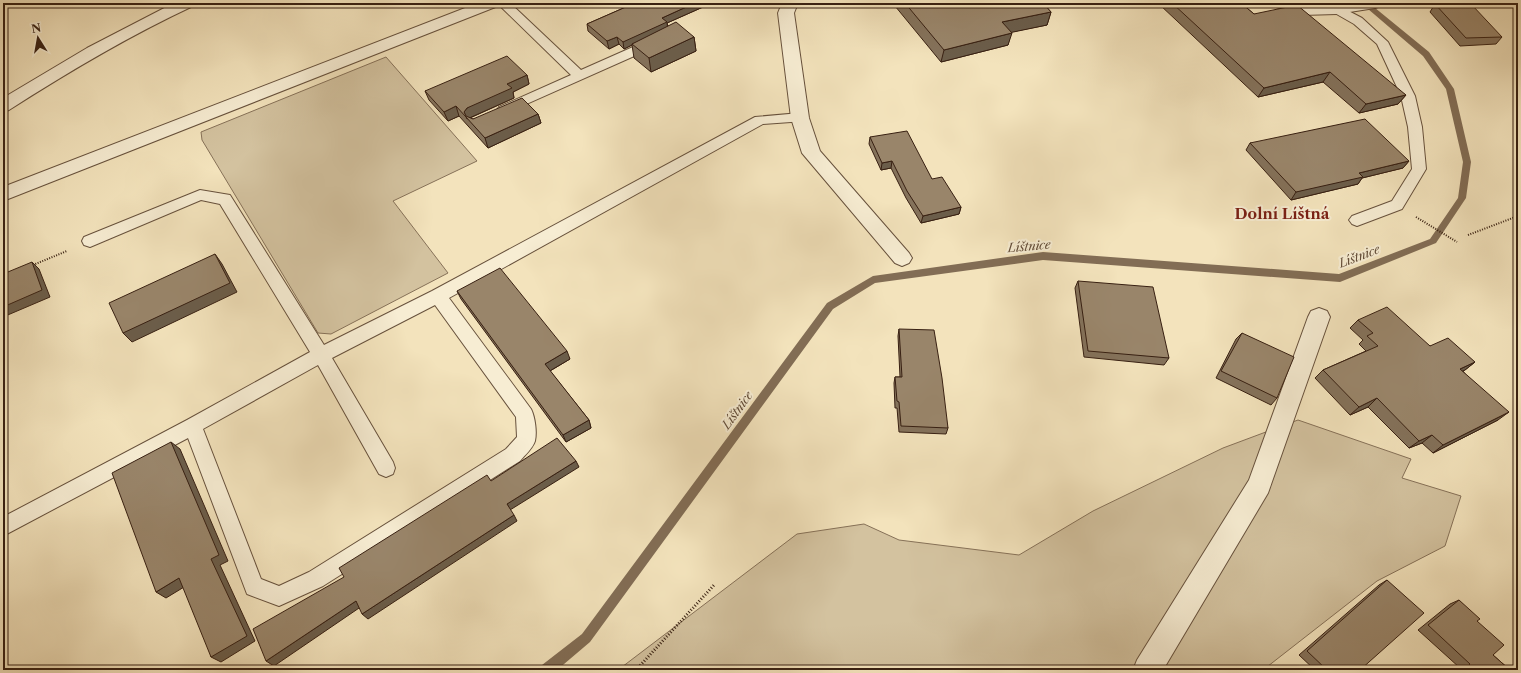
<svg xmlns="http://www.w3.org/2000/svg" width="1521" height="673" font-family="'Libre Caslon Text',serif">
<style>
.green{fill:#d3c29f;stroke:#867158}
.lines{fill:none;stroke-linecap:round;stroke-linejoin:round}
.stream{fill:#826d55;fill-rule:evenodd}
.service-casing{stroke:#67513c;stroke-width:2}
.minor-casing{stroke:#67513c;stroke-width:2}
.tertiary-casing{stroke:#67513c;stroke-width:2}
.path-far1{stroke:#382012;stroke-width:2;stroke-dasharray:1 1.5;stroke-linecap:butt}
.path{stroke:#382012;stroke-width:3;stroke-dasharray:1 2;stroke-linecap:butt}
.service{fill:#f7edd3;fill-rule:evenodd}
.minor{fill:#f7edd3;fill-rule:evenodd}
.tertiary{fill:#f7edd3;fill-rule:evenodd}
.wall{fill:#84725b;stroke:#382012}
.shaded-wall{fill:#6b5d4a;stroke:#382012}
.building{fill:#99856a;stroke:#382012}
.labels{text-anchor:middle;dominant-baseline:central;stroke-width:4;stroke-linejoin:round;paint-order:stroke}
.water-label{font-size:12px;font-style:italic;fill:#634d39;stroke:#f7edd3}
.district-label{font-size:15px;font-weight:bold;fill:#7a1f14;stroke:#f7edd3}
</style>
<rect width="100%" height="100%" fill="#f3e3bc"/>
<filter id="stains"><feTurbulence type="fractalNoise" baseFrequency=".005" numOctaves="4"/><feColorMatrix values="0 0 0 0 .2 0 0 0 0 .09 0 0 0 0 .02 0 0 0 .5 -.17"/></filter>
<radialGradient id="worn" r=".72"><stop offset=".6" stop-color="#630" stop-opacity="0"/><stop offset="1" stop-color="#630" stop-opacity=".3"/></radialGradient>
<g class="green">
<polygon points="386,57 477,161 393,201 448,273 331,334 318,333 202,140 201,132"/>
<polygon points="1298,420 1411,459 1402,478 1461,496 1445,546 1377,581 1263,670 618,670 797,534 864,524 899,540 1019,555 1093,511 1223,448"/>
</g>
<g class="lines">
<polygon class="stream" points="1361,3 1369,3 1429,52 1454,89 1471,162 1466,198 1436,243 1340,282 1043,260 875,283 833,309 590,642 557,670 541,670 542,665 582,634 827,303 873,276 1043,252 1339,274 1430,239 1458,198 1463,162 1446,89 1423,56"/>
<defs>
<g id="service">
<polygon points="497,3 510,3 581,70 651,39 659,39 661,42 659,45 504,114 499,113 497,110 499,107 571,75"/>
<polygon points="1337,5 1362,18 1388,42 1415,96 1422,127 1426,169 1402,209 1357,226 1352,224 1349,220 1352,216 1392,201 1412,169 1408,127 1401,96 1377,44 1354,24 1333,12 1331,9 1333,6"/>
<path d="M800,113l5,2 2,3 -2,3 -42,3 -314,174 82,111c4,8 6,23 4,32 -2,7 -10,14 -15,20l-197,125 -44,20 -32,-12 -59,-156 -185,98v-19l184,-97 123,-68 -90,-148 -19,-4 -111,47 -6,-2 -2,-4 2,-4 116,-47 30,5 94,150 108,-54 323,-174zM435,305l81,112 1,20 -11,12 -197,123 -30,14 -18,-7 -58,-150 115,-64 61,109 7,3 7,-3 2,-6 -2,-6 -61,-104z"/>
</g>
<g id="minor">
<polygon points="478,3 500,3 498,6 3,201 3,187"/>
<polygon points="782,3 798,3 794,13 809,118 820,151 909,253 912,258 909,263 902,266 895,263 802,153 791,118 778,13"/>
<polygon points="1271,3 1296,3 1303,5 1383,3 1381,6 1375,8 1337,14 1302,15 1273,6"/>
<polygon points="1319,308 1327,311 1330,317 1268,493 1163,670 1133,670 1137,660 1249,480 1308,317 1311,311"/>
</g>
<path id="tertiary" d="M174,3h21l-2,3c-64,30 -125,66 -184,104l-6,2v-14l84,-50z"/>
</defs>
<use href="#service" class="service-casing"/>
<use href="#minor" class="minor-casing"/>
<use href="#tertiary" class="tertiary-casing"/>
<g class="path-far1">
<polyline points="1416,217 1457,242"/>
<polyline points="1468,235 1518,216"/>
<polyline points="33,265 67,251"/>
</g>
<polyline class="path" points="636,670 715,584"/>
<use href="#service" class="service"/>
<use href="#minor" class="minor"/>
<use href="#tertiary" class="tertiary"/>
</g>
<g class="wall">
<polygon points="635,3 712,3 667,23 668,26 694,37 696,51 651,72 634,58 632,45 624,49 619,44 609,49 588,31 587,24"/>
<polygon points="896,3 1043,3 1051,12 1047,25 1011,32 1008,45 941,62 895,6"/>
<polygon points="1160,3 1241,3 1254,14 1406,95 1398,104 1359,113 1323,82 1258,97 1160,5"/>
<polygon points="1435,4 1502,37 1496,44 1460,46 1430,12"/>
<polygon points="527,75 529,84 513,92 514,98 470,118 473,119 538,114 541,123 488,148 459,116 448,121 429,100 425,91"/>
<polygon points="870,137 932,179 961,207 959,214 921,223 906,198 891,168 881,170 869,144"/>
<polygon points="1250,143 1409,161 1403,168 1362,178 1358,184 1291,200 1246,150"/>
<polygon points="1078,281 1169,358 1164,365 1084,357 1075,288"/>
<polygon points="457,291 570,359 550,371 589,420 591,428 566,442 461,299"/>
<polygon points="1358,320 1475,362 1465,370 1463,371 1498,420 1433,453 1422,443 1409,448 1368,407 1350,415 1315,378 1323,370 1366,351 1359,344 1363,340 1350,328"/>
<polygon points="899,329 948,428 946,434 899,432 897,408 895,408 894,383 895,377 900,377 898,336"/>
<polygon points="1242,333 1277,398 1271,405 1216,378 1236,339"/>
<polygon points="1387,580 1360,670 1315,670 1299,655 1379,585"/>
<polygon points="1459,600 1477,621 1493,655 1510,670 1458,670 1460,668 1418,630 1450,604"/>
</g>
<g class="shaded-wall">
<polygon points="695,3 712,3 667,23 668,30 632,44 632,45 624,49 623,42 662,18"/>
<polygon points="1051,12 1047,25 999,35 1002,22"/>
<polygon points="1012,33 1008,45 941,62 944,50"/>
<polygon points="617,37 619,44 609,49 607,41"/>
<polygon points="694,37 696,51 651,72 649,58"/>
<polygon points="1330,72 1323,82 1258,97 1264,88"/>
<polygon points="527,75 529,84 513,92 514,98 467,119 464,112 467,108 507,84"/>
<polygon points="1406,95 1398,104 1359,113 1366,104"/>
<polygon points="456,106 459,116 448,121 444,112"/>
<polygon points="538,114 541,123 488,148 485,138"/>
<polygon points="892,161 891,168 881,170 882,163"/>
<polygon points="1409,161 1403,168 1362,178 1358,184 1291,200 1296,192 1359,173"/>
<polygon points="961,207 959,214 921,223 923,216"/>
<polygon points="215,254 222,264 237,292 132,342 123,333"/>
<polygon points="32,262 39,269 50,297 3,317 3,307"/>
<polygon points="567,351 570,359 548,372 545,364"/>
<polygon points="1475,362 1465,370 1450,377 1460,369"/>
<polygon points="1377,398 1368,407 1350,415 1359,407"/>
<polygon points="1509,412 1498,420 1433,453 1443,445"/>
<polygon points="589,420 591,428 566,442 563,435"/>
<polygon points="1432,435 1422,443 1409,448 1419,441"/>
<polygon points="171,442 180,449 228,561 220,565 255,641 221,662 211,657"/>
<polygon points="576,461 579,467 510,510 507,504"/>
<polygon points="514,515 517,521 368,619 362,614"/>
<polygon points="179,578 189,584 166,598 156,592"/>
<polygon points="356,601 362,606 274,666 266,661"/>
</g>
<g class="building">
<polygon points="635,3 695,3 662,18 667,22 623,42 617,37 607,41 587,24"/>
<polygon points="905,3 1043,3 1051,12 1002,22 1012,33 944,50"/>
<polygon points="1172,3 1241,3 1254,14 1297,5 1406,95 1366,104 1330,72 1264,88"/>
<polygon points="1435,4 1472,5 1502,37 1466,38"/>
<polygon points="676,22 694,37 649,58 632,44"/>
<polygon points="507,56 527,75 507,84 512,88 467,108 464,112 466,116 473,119 522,98 538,114 485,138 456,106 444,112 425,91"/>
<polygon points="1365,119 1409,161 1359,173 1363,177 1296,192 1250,143"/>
<polygon points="907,131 932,179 942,177 961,207 923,216 907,191 892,161 882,163 870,137"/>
<polygon points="215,254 230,283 123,333 109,303"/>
<polygon points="32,262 42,290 3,307 3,274"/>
<polygon points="500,268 567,351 545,364 589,420 563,435 457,291"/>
<polygon points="1078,281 1153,287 1169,358 1088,351"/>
<polygon points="1387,307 1430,346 1448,338 1475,362 1460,369 1509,412 1443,445 1432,435 1419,441 1377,398 1359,407 1323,370 1378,346 1367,336 1373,333 1358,320"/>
<polygon points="899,329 934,330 942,378 948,428 901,426 899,402 897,401 895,377 902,377"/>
<polygon points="1242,333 1294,357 1277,398 1221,371"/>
<polygon points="557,438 576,461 507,504 514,515 362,614 356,601 266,661 253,629 344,577 339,568 487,475 491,481"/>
<polygon points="171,442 219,555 211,559 247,636 211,657 179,578 156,592 112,473"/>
<polygon points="1387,580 1424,613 1360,670 1327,670 1307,651"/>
<polygon points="1459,600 1480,619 1477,621 1504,645 1493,655 1510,670 1466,670 1465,669 1470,664 1428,625"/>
</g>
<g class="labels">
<g class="water-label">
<text transform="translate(1029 246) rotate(-5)">Líštnice</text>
<text transform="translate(1359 256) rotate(-21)">Líštnice</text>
<text transform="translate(737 410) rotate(-54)">Líštnice</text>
</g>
<g class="district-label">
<text x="1282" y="213">Dolní Líštná</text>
</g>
</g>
<rect width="1521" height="673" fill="none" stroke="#f3e3bc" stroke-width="16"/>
<rect x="4" y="4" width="1513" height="665" fill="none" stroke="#382012" stroke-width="2"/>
<rect x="8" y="8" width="1505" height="657" fill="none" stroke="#382012"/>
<g transform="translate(38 38) rotate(349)" stroke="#f7edd3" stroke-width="3" paint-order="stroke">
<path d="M0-3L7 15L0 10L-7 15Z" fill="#382012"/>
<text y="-6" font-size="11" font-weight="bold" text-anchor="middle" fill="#382012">N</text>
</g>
<rect width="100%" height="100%" filter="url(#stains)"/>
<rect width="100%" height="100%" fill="url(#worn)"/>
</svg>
